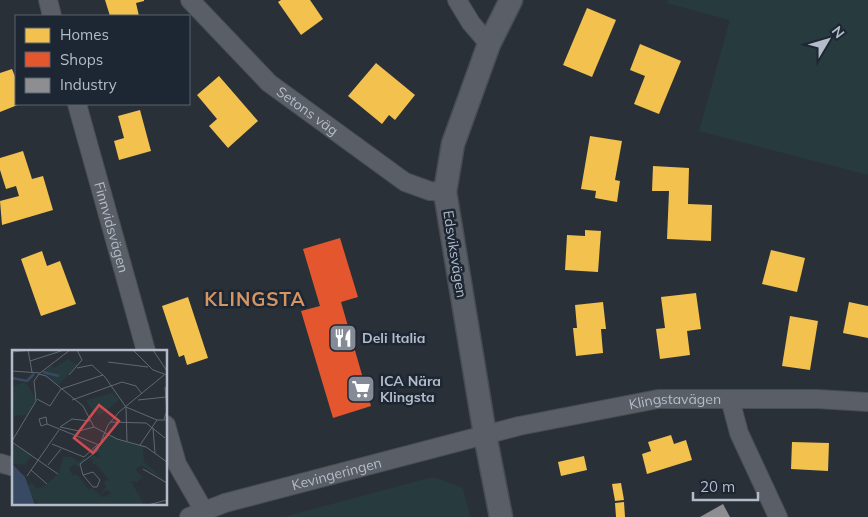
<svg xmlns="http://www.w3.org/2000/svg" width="868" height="517" font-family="Mulish,sans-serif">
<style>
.green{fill:#273a3e}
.homes{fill:#f2c14e}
.shops{fill:#e4572e}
.industry{fill:#8d8d92}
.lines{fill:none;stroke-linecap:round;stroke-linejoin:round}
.minor-casing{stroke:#484c53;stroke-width:20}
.tertiary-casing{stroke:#484c53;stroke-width:25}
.minor{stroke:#5a5e66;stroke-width:18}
.tertiary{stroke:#5a5e66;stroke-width:22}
.labels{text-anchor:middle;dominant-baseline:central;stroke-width:5;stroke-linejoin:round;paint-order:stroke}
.street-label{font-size:14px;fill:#b4bcc9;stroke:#1d2633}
.poi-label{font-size:14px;font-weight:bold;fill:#b4bcc9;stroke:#1d2633;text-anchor:start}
.district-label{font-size:19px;font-weight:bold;letter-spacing:1px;fill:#d59563;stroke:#1d2633}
.inset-river{fill:none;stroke:#384963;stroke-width:2.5}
.inset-road{fill:none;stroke:#616872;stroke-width:1}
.view{fill:#ce4d50;fill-opacity:0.15;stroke:#ce4d50;stroke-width:2.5}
.inset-edge{fill:none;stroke:#b4bcc9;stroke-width:2.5}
</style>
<rect width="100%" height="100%" fill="#2a3038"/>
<g class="green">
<polygon points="668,0 868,0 868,175 699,131 730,20 666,3"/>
<polygon points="433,477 463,488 470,517 283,517"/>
</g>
<g class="homes">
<polygon points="105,0 144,0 144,1 136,3 139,16 110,16"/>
<polygon points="281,0 310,0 323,19 301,35 278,2"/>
<polygon points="587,8 616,20 592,77 563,65"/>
<polygon points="640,44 681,61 659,114 634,104 645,76 630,70"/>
<polygon points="376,63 415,95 395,120 389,115 382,124 348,96"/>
<polygon points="12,69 16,79 16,104 20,104 0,112 0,73"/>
<polygon points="219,76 258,121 228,148 209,126 217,119 197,95"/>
<polygon points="140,110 151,151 119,160 114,141 124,138 118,116"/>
<polygon points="590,136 622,141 615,180 620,181 617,202 595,198 596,191 581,189"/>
<polygon points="23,151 32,179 43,176 53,210 2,225 0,201 19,196 16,186 6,189 0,170 0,158"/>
<polygon points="653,166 689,168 688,204 712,205 711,241 667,239 669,191 652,191"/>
<polygon points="585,230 601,231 598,272 565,270 567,235 585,236"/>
<polygon points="771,250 805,258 797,292 762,284"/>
<polygon points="42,251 47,266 60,261 76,304 41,316 21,259"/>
<polygon points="696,293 701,329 687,331 690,355 660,359 656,329 665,328 661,297"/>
<polygon points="188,297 208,358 187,365 184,355 179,357 162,306"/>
<polygon points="603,302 606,329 601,329 603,353 576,356 573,328 577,328 575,305"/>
<polygon points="849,302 868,306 868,338 843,333"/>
<polygon points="790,316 818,321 810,370 782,366"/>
<polygon points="671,435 674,444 686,440 692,460 647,474 642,454 651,451 648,442"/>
<polygon points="792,442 829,443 828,471 791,469"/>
<polygon points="584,456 587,470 561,476 558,462"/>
<polygon points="621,483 624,500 615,501 612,484"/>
<polygon points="624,502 625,517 616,517 615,503"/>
</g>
<polygon class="shops" points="340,238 358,297 341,302 371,406 333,418 301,311 320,306 303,249"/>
<polygon class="industry" points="723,504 730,517 700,517"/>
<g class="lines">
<defs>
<g id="minor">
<polyline points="48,0 52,16"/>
<path id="s1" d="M190,0l79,83 136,99 25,9 15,1"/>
<polyline points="457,0 471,23 489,44"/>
<path id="s2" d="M77,104l69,247"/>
<polyline points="730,399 739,433 778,517"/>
<polyline points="166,425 177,464 204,511"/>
<polyline points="0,463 14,467"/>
<path id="s3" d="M189,517l36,-14 294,-77 139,-27h159l51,3"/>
</g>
<polyline id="tertiary" points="501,517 485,435 445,192 453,144 489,44 511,0"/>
</defs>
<use href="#minor" class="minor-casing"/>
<use href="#tertiary" class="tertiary-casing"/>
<use href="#minor" class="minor"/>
<use href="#tertiary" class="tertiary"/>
</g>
<defs>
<symbol id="restaurant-square" viewBox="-11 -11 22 22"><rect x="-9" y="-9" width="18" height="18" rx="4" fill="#848b96" stroke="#1d2633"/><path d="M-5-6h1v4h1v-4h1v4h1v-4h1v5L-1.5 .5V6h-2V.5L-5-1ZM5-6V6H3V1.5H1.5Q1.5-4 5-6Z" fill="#fff"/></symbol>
<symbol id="supermarket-square" viewBox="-11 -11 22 22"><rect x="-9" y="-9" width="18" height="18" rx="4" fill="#848b96" stroke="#1d2633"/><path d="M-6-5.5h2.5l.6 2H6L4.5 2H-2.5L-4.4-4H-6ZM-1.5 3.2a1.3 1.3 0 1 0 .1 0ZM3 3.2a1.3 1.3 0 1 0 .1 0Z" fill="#fff"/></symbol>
</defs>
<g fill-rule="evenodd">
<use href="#restaurant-square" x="327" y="322" width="32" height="32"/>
<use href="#supermarket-square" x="345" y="373" width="32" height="32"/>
</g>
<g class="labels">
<g class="street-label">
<text stroke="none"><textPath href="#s1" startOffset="162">Setons väg</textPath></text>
<text stroke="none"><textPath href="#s2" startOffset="128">Finnvidsvägen</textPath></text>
<text transform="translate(455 254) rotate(81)">Edsviksvägen</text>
<text stroke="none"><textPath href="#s3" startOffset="501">Klingstavägen</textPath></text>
<text stroke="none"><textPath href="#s3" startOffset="154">Kevingeringen</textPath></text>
</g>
<g class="poi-label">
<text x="362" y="338">Deli Italia</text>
<text x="380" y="381">ICA Nära<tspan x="380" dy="16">Klingsta</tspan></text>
</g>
<g class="district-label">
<text x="255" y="299">KLINGSTA</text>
</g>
</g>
<g transform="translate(12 350)">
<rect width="155" height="155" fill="#2a3038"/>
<path d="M56,9l10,6 -20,20 -16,-12 9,-8 3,3zM9,33h5l10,16 -9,16 -13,1 -2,-29zM101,43l6,7 -20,16 -3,-5 -2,2 -8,-13zM94,85l37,12 1,15 23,20 -26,-17 -6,5 8,7 -6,5 -6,-1 13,24h-105l-9,-11 -2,-9 4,-2 5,6 9,-4 13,-12 4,-16h9l6,5 5,-4 2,2 -7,7 -3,-3 -6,5 4,7 4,-2 12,16 2,-2 12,9 8,-3 -2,-4 -10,4 7,-6 -2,-7 5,-1 -13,-16h-3l-1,-5 -5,1 7,-5 5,3 -1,-7zM0,93l20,12 -7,10 -13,-1z" fill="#273a3e"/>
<path d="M0,114l13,13 10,28h-23z" fill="#384963"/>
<path class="inset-river" d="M31,22l16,4M0,28l15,3 7,-7"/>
<path class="inset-road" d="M16,0l4,22M121,0l20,20 14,5M141,0l14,21M0,2l20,-2M18,11l34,-11M96,12l40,5M65,18l15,-3 13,12 21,30 31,13h10M0,21l28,2M28,23l30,-23M27,24l7,2 37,30 11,21 23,12 29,8 21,15M57,25l13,-15 -5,-10M25,49l13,7 11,-17 42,-14M60,50l50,-18 14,4 6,8M126,50l28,-3M114,57l1,34M152,69l3,-8 -2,-24M78,71l-18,-2 -12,8 19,4 15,-4M98,72l36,1 19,15M35,74l-6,2 -2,-7 7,-2 1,7 52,21M141,78l2,25M0,91l24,-40 -2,-20 5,-7M0,92l46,32M40,94l32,13 13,-12M128,95l17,-25M36,115l13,-16M131,119l24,14M19,120l16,14M71,125l10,12h4l3,-7 -7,-8 -10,3 -3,-11 17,-13 11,-26 11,-13 45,-37M15,126l32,-46M136,155l19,-5"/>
<path class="view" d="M87,55l20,16 -26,32 -19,-15z"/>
<rect width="155" height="155" class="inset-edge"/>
</g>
<rect x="15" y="15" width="175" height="90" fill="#1d2633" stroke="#59626f"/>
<rect x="25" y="28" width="25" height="15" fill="#f2c14e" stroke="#59626f"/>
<text x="60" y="40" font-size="15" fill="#b4bcc9">Homes</text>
<rect x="25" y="52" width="25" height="15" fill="#e4572e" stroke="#59626f"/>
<text x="60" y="65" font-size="15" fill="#b4bcc9">Shops</text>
<rect x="25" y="78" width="25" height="15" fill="#8d8d92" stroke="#59626f"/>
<text x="60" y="90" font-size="15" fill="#b4bcc9">Industry</text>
<g transform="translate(828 40) rotate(52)" stroke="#1d2633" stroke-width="4" paint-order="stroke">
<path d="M0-4L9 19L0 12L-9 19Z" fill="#b4bcc9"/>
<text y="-8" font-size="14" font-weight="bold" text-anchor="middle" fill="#b4bcc9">N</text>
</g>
<path d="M693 492v8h65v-8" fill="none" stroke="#b4bcc9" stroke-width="2.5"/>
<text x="700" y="492" font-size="15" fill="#b4bcc9" stroke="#1d2633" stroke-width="4" paint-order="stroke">20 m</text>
</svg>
